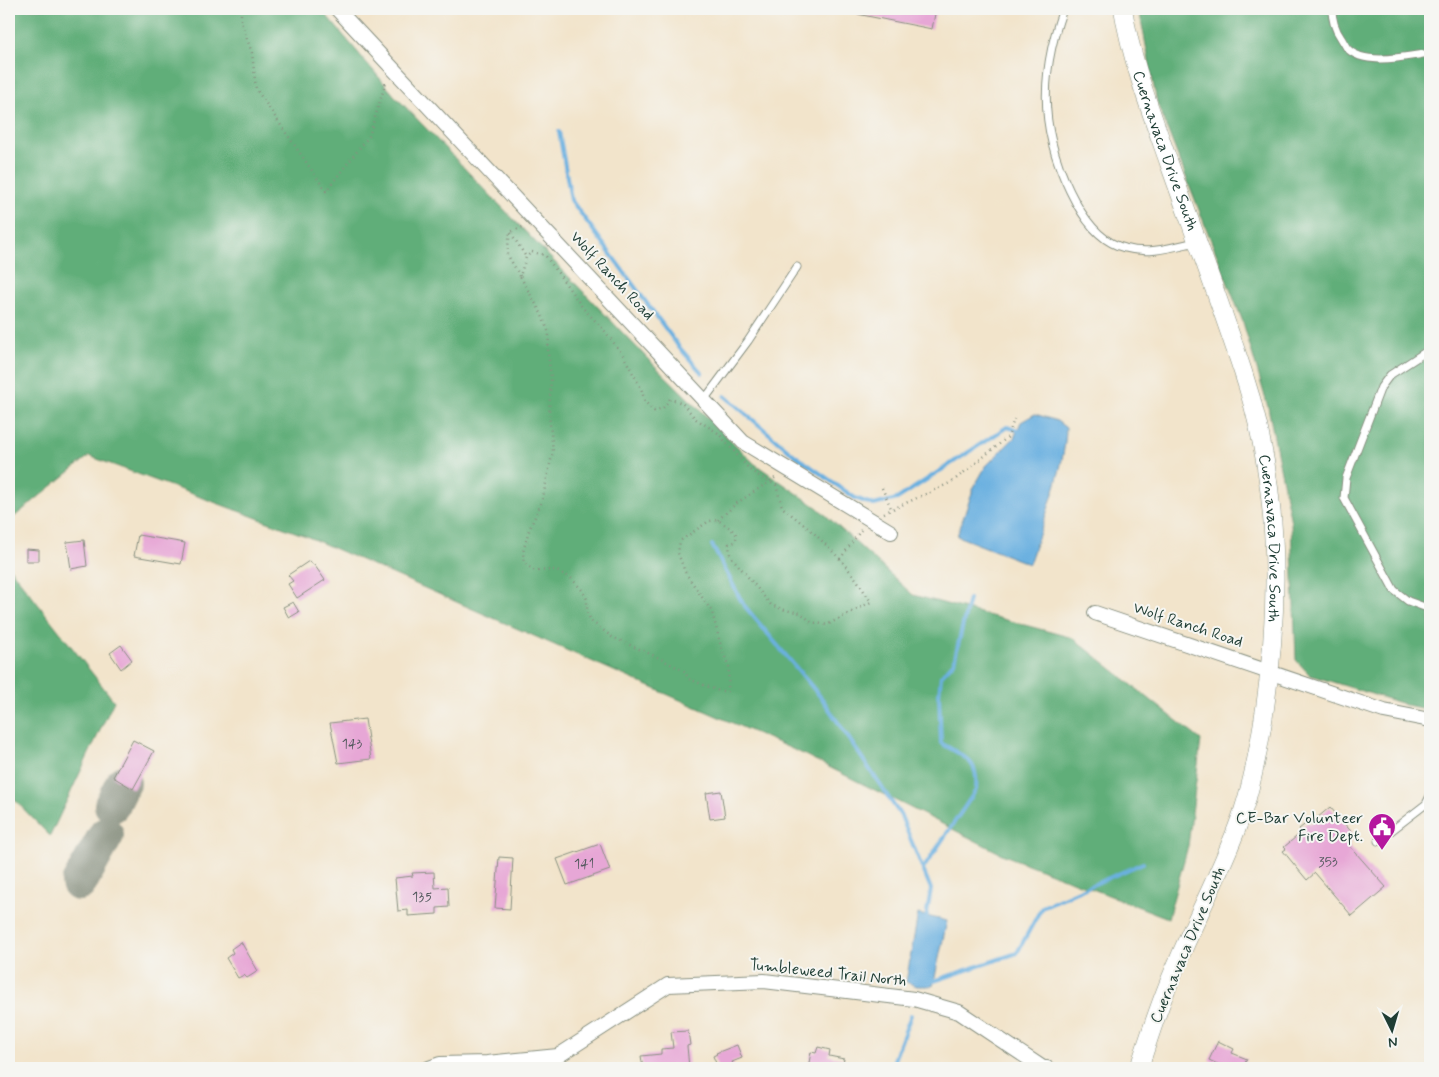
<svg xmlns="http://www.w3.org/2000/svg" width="1439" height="1077" font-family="Mynerve,sans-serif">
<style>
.forest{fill:#60ae79;stroke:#407656}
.water{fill:#6ab0e0;stroke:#44768a}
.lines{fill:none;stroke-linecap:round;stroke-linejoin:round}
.stream{stroke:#6ab0e0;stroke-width:4}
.taxiway{stroke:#889080;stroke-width:36}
.building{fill:#e7a7d6}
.service-casing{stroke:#889080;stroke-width:9}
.minor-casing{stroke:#889080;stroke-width:16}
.tertiary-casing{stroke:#889080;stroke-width:19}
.path{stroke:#889080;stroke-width:2.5;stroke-dasharray:1 4;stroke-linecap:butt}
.service{stroke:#fff;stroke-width:7}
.minor{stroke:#fff;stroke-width:14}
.tertiary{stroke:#fff;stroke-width:18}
.labels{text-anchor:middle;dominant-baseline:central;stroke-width:4;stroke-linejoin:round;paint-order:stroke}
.number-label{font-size:14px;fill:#51585c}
.street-label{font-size:16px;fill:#1f3d34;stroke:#f6f6f2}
.poi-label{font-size:16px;fill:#1f3d34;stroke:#f6f6f2;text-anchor:end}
</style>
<rect width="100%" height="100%" fill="#f6f6f2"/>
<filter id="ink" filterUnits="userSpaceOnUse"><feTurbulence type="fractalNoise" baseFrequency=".02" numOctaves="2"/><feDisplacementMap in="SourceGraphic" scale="10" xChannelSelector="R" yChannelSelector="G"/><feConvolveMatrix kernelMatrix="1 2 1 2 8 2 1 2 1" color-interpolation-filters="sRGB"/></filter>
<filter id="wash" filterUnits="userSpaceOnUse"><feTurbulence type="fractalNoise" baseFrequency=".0096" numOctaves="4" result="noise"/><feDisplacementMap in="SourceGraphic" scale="20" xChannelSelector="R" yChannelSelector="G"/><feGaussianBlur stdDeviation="1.12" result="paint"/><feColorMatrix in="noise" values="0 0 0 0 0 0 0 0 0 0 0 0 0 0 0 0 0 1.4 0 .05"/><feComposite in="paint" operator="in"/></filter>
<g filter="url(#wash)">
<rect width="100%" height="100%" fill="#f2e4cb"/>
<g class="forest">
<polygon points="9,9 321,9 394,95 647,358 755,464 818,508 913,595 1073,638 1201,740 1188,846 1168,918 1004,855 801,753 306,536 89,456 9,521"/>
<polygon points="1139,9 1430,9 1430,710 1407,705 1310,675 1296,660 1291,522 1268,407 1243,322 1157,103"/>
<polygon points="9,567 114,701 50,836 9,794"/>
</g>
<g class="water">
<path d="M1035,414l22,7 9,7c-1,42 -24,96 -37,136l-72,-28 17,-49 12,-21 28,-28 7,-16z"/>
<polygon points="918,914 947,921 933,986 917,986 906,982"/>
</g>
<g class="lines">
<g class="stream">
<polyline points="559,132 571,200 679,347 702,373"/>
<polyline points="725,396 793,454 855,498 874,505 897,499 1007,427 1021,431"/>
<polyline points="712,545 743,604 823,700 901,816 931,889 926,919"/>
<path d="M923,869l53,-79c3,-31 -11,-32 -35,-47l-2,-48 2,-19 13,-14 15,-63"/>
<polyline points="931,982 1017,953 1042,907 1143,863"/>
<polyline points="891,1068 911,1015"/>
</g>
<g class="taxiway">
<polyline points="112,805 123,783"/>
<polyline points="79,883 106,835"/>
</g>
</g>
<g id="blocks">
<g class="building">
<polygon points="858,9 936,9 932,29 857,14"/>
<polygon points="138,535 185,543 181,564 134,556"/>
<polygon points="84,540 87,566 71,569 67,542"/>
<polygon points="26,549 39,550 39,561 26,561"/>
<polygon points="309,561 315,566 325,580 297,598 288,584 293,581 288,575"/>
<polygon points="293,602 299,612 289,618 283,607"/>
<polygon points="121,645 132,660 121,669 110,653"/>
<polygon points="365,719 371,759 338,763 330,723"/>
<polygon points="133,740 154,751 133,789 113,777"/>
<polygon points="721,791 725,817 710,819 706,793"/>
<polygon points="1330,807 1355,836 1348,844 1386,887 1352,916 1315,873 1307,880 1283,851 1286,849 1284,847 1302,832 1299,829 1308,822 1310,824"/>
<polygon points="600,844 610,870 567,885 557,859"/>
<polygon points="499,857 513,858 510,909 495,908"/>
<polygon points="434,872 435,888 448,887 449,907 437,908 437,914 408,916 408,910 398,911 395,878 413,876 412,873"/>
<polygon points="241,942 258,971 247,978 244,975 238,978 226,958 233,953 231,949"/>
<polygon points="688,1031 690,1045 687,1046 689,1068 643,1068 641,1056 661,1054 661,1049 673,1048 671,1032"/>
<polygon points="1218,1041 1234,1049 1232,1053 1247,1059 1242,1068 1226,1068 1209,1060"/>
<polygon points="737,1045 742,1058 732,1062 735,1068 718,1068 713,1056 717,1054 716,1053"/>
<polygon points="818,1047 830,1050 829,1056 844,1059 842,1068 808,1068 811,1052 816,1053"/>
</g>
</g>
</g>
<g filter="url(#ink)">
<use href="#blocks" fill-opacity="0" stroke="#889080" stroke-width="1"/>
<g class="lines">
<defs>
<g id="service">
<path d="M1063,9c-25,70 -23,128 13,194 11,20 27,40 49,45 24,7 48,-1 71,-6"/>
<path d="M1332,9c0,11 2,19 9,29 2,3 4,7 6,10 17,19 61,8 83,5"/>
<polyline points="1430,349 1390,375 1381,387 1346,478 1344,498 1394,590 1408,601 1430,609"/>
<polyline points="704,400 748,341 797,267"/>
<polyline points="1378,841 1426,804 1430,796"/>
</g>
<g id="minor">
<polyline points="337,9 743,442 891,532"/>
<polyline points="1095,613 1384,711 1430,720"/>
<polyline points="429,1068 440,1064 487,1063 558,1056 668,985 764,981 914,999 959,1012 1043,1068 1047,1068"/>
</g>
<g id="tertiary">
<path id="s1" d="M1123,9c9,54 28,103 46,154 25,70 51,139 74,209 36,108 38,224 22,336 -5,34 -11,70 -22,103 -17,51 -43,98 -64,148 -16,35 -28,72 -40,109"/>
</g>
</defs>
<use href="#service" class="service-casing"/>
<use href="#minor" class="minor-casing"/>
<use href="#tertiary" class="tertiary-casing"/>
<g class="path">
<polyline points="241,9 241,22 252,53 256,89 326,191 369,136 386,82"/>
<polyline points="511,233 526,257"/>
<polygon points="532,252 545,255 583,308 604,330 623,355 641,388 645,402 654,411 663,408 670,399 682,403 696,419 718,433 752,472 776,485 782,507 814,533 840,559 857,580 871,602 827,625 811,622 801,613 785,610 771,605 730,555 729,544 735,542 737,535 730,528 718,520 709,521 680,541 678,553 685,572 712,612 722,650 729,667 728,691 719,691 689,679 684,671 657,657 612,637 591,621 587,612 587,599 582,590 571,578 555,570 535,571 524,563 523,552 529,530 542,501 553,451 549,414 551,378 548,352 549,333 541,313 520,276 526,257"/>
<polyline points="520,276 507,254 510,232 523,227"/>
<polyline points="882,488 892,510"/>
<polyline points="884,513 952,482 1008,437 1014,419"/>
<polyline points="718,520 737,503 775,478"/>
<polyline points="840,559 861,530"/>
</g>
<use href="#service" class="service"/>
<use href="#minor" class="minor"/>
<use href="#tertiary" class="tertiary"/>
</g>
</g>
<defs>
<symbol id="civic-pin" viewBox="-11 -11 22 30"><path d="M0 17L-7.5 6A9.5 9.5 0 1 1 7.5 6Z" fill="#b5179e" stroke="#f6f6f2"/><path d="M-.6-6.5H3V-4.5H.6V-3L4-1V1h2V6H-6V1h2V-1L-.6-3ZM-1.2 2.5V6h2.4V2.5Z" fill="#fff"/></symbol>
</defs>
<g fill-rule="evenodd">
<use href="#civic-pin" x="1366" y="811" width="32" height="43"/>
</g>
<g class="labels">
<g class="number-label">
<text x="352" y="744">143</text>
<text x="1328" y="862">353</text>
<text x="584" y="864">141</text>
<text x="422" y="897">135</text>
</g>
<g class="street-label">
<text stroke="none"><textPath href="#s1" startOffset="148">Cuernavaca Drive South</textPath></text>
<text transform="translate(612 276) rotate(47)">Wolf Ranch Road</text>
<text stroke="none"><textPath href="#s1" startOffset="552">Cuernavaca Drive South</textPath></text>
<text transform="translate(1188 625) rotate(18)">Wolf Ranch Road</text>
<text transform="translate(1188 945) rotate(-67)">Cuernavaca Drive South</text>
<text transform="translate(828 973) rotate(6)">Tumbleweed Trail North</text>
</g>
<g class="poi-label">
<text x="1363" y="818">CE-Bar Volunteer<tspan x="1363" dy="18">Fire Dept.</tspan></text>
</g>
</g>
<rect width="1439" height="1077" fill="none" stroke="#f6f6f2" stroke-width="30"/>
<g transform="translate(1392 1030) rotate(175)" stroke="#f6f6f2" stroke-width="4" paint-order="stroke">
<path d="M0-4L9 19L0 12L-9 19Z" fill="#1f3d34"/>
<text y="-8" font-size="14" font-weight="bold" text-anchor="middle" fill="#1f3d34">N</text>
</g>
</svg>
